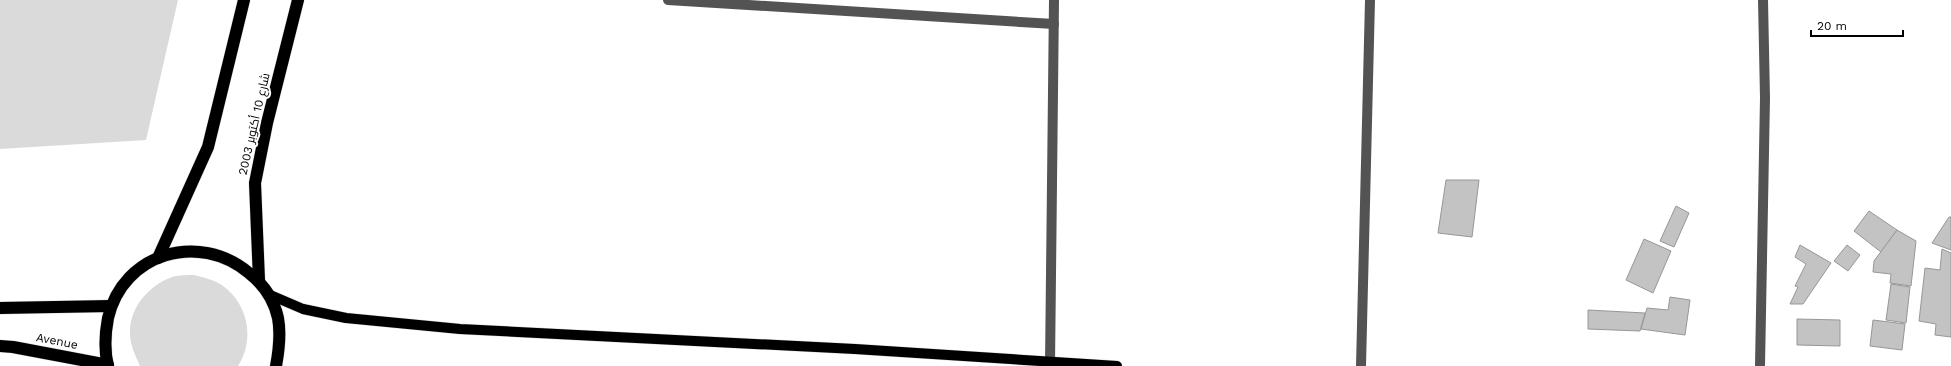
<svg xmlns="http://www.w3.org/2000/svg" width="1951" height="366" font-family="'Work Sans',Cairo,sans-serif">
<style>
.green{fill:#dadada}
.building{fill:#c3c3c3;stroke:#979797}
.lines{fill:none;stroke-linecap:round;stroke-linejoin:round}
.major-casing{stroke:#dbdbdb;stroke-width:11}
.highway-casing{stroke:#dbdbdb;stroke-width:13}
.minor{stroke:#535353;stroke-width:10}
.major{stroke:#000;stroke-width:10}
.highway{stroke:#000;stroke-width:12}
.labels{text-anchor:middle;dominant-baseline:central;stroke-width:4;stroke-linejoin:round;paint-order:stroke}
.street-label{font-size:12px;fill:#000;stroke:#fff}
</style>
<rect width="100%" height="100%" fill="#fff"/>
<g class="green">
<polygon points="0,0 178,0 146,140 0,149"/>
<path d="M194,275c12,3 25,6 34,15 21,19 26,52 10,76h-98c-5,-11 -11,-23 -10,-36 1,-25 22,-48 46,-54 5,-1 13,-1 18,-1z"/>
</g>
<g class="building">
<polygon points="1446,180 1479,180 1472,237 1438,233"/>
<polygon points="1676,206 1689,213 1674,247 1660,241"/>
<polygon points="1869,211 1897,230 1881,252 1854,231"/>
<polygon points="1949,217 1951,217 1951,250 1932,243"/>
<polygon points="1897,230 1916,241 1911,286 1890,283 1891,274 1873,272 1874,261"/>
<polygon points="1644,239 1671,251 1653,293 1626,280"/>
<polygon points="1800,245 1831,263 1803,304 1790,304 1798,287 1795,286 1806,264 1795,257"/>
<polygon points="1847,245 1860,255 1848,271 1834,261"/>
<polygon points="1942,249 1951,253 1951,337 1935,335 1936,324 1919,321 1925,268 1940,270"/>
<polygon points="1891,284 1910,287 1906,323 1886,320"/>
<polygon points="1670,297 1690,300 1685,335 1641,329 1647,308 1668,310"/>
<polygon points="1588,310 1645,313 1640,331 1588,329"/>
<polygon points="1797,319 1840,320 1840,346 1797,345"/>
<polygon points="1873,320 1905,324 1902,350 1870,346"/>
</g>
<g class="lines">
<defs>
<polyline id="major" points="268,294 303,309 346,318 460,329 855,349 1117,366"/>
<g id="highway">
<polyline points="158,258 208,147 244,0"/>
<polyline points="259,280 255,183 267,123 298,0"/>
<polyline points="0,308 111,306"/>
<polyline points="0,346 13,347 108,365"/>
<path d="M108,366c-4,-16 -3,-32 0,-48 15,-65 91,-87 141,-45 14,11 25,27 29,45 3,16 1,32 -2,48"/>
</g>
</defs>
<use href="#major" class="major-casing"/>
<use href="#highway" class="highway-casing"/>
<g class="minor">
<polyline points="668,0 1054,24"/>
<polyline points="1050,366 1054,0"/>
<polyline points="1361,366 1370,0"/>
<polyline points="1760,366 1765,98 1763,0"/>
</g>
<use href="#major" class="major"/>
<use href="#highway" class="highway"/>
</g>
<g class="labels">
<g class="street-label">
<text transform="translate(254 124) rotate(-77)">شارع 10 أكتوبر 2003</text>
<text transform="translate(57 341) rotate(11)">Avenue</text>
</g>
</g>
<path d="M1811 30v6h92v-6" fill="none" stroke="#000000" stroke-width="2"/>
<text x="1817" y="30" font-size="12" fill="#000000" stroke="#ffffff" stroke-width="3" paint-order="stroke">20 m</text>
</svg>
